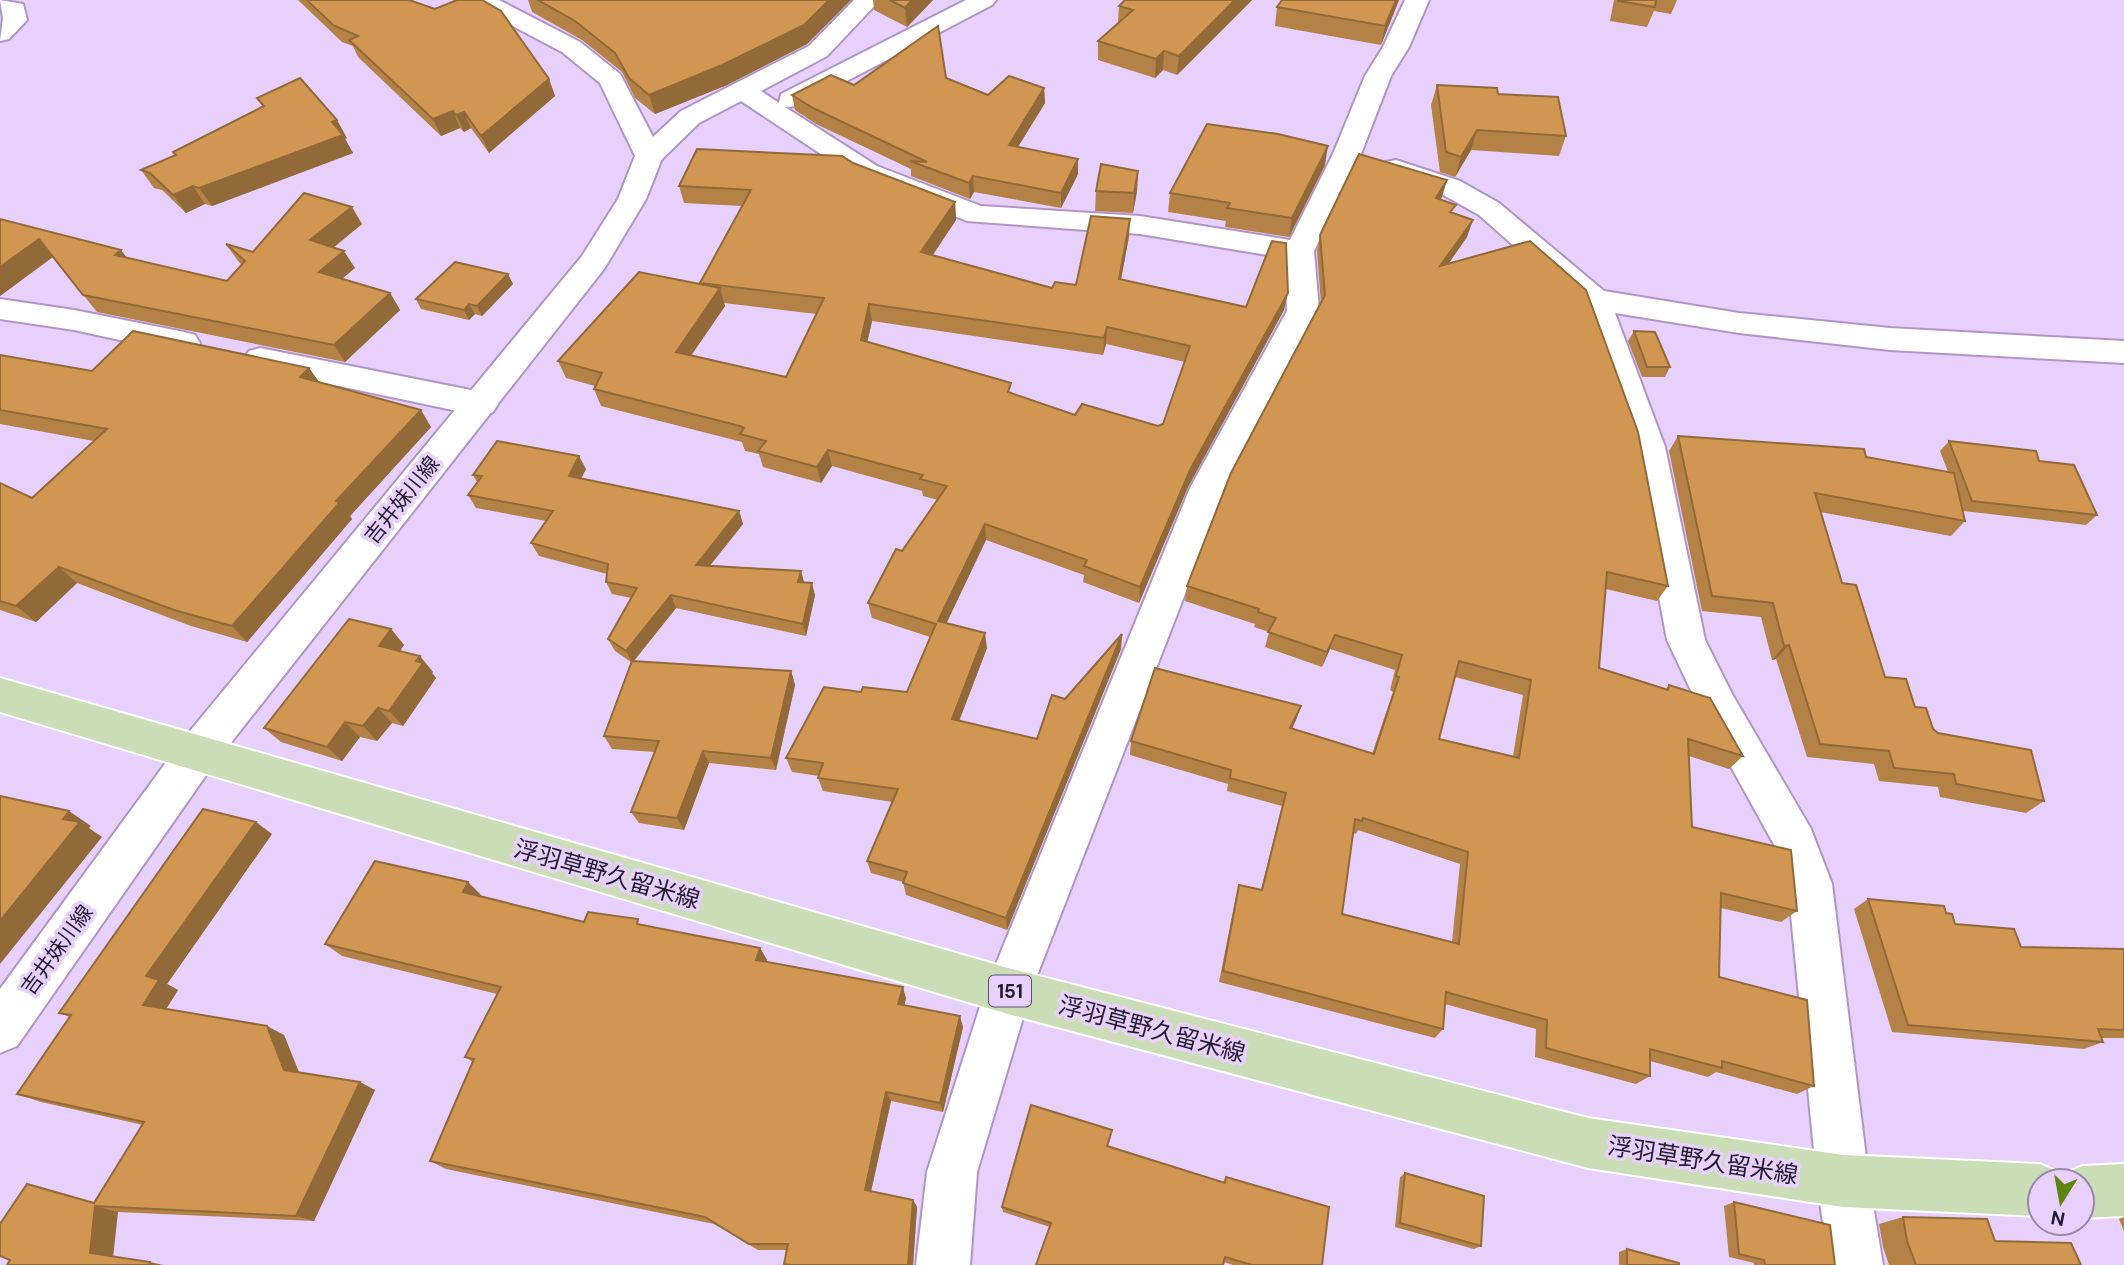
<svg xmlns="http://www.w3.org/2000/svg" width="2124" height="1265" font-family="'DM Sans','Noto Sans JP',sans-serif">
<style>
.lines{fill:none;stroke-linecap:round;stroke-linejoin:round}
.street-casing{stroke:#b095c7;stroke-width:4}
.secondary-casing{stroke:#b095c7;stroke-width:4}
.primary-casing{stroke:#fff;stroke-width:4}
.street{fill:#fff;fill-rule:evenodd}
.secondary{fill:#fff;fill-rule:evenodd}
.primary{fill:#cbddb6;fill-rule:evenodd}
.wall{fill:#b48247;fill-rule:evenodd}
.shaded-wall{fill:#926a39}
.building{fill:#d19752;stroke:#926a39;stroke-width:2;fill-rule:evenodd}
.labels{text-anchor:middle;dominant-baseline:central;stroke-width:7;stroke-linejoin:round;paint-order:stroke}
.shield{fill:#e7d0fb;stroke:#5f516c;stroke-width:2}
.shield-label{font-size:19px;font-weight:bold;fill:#251b2e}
.street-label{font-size:21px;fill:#251b2e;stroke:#e7d0fb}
.near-street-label{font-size:24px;fill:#251b2e;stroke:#e7d0fb}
</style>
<rect width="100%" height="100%" fill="#e7d0fb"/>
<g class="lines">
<defs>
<g id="street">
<polygon points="0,0 23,4 27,20 9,39 0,41 3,18"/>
<polygon points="854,0 880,0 827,56 761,91 779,103 781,94 966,0 996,0 992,5 799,106 785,107 877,166 981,206 1140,216 1290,240 1333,154 1365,76 1383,47 1405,0 1429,0 1409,47 1391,76 1361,154 1314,251 1319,311 1226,488 1031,991 977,1172 970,1265 916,1265 927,1172 985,991 1190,488 1287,311 1285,258 1140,234 967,221 857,178 741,101 699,123 659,162 639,162 635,156 639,150 681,111 809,46"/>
<polygon points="1396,160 1460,181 1499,203 1604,291 1739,313 1890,328 2124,341 2124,363 1890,350 1739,333 1615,313 1665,447 1705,640 1732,694 1811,829 1832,884 1869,1181 1883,1265 1829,1265 1817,1181 1788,884 1777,850 1704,718 1667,640 1631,447 1581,305 1479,215 1440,193 1386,174 1382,168 1386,162"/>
<polygon points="0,299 74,310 184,332 195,335 200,343 195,351 184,354 74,330 0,319"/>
<polygon points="260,348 481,392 493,396 498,404 493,412 481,416 249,367 244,359 249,351"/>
</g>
<polygon id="secondary" points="469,0 499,0 580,42 620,74 663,156 646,199 604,269 211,768 17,1046 0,1053 0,989 181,742 582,256 618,199 635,156 600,83 562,52 473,5"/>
<polygon id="primary" points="0,678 1008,968 1588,1118 1843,1155 2040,1164 2058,1172 2061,1180 2064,1174 2082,1166 2124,1164 2124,1216 2082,1218 2082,1181 2040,1181 2040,1216 1843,1207 1588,1168 1008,1014 0,712"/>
</defs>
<use href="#street" class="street-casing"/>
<use href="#secondary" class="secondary-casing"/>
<use href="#primary" class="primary-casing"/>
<use href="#street" class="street"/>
<use href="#secondary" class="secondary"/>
<use href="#primary" class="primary"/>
</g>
<g class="wall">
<polygon points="298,0 409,0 549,79 555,96 489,153 471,128 464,132 460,128 441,136 358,57 353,46 342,42"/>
<polygon points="528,0 851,0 807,44 727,85 655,114 635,98 622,72 582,40 532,12"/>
<polygon points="873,0 933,0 907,27 874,10"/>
<polygon points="1125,0 1252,0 1177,75 1163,70 1155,78 1098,60 1098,41 1118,23 1119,6"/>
<polygon points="1399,0 1381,45 1275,26 1277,7"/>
<polygon points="1614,0 1677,0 1671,14 1654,11 1647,27 1610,21"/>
<polygon points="946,78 988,95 1044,88 1045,103 1018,147 1078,174 1061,208 974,192 970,199 911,176 911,169 816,124 795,110 792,95 854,85"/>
<polygon points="1437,85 1498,94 1566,136 1559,156 1471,150 1455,177 1440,172 1431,105"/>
<polygon points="257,98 347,138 345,139 353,153 212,206 205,204 186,213 162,190 154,188 141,170 175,155 263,107"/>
<path d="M853,163l102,39 1,18 -23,35 119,33 24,-3 53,-49 -8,43 125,28 38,3 -96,177 -49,116 -56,-21 1,-7 -98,-35 -40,83 41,25 -28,73 78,18 28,-40 57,-65 -1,15 -114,281 -101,-35 -3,-13 -32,-9 -4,-12 25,-59 -69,-11 -5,-13 1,-2 -27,-4 -6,-14 75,-66h46l23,-55 -58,-19 -4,-15 34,-52 36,-51 -15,-4 -1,-5 -90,-25 -11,17 -58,-16 -4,-13 -14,-3 -3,-9 -141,-36 -7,-17 1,-3 -29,-8 -8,-17 143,-77 -1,-1 42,-77 -58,-3 -5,-17zM724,303l92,11 -30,63 -95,-22 34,-49zM872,321l231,34 3,-11 79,18 -22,62 -5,2 -83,-11 -208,-73z"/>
<polygon points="1325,165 1289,237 1225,227 1226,221 1168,212 1170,193"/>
<polygon points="1138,171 1137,191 1133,213 1095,211 1096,191"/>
<path d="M1447,180l-7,20 13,13 14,24 -19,27 220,322 -11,15 -51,-12 -7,79 67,21 3,-4 74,71 -14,13 -40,-13 3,71 105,84 -16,11 -60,-14 -2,69 95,109 -17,8 -81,-22 -8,5 -58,-16v15l-14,8 -101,-27 1,-28 -91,-25 -2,25 -8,9 -216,-56 17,-86 3,-11 22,5 21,-84 -55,-15 1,-7 -98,-29 1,-14 170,-35 -9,23 80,25 21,-62 -3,-2 5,-20 -65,-21 -8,18 -57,-20 4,-15 -15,-5 1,-3 -70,-23 2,-15 134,-282 -4,-53 3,-16zM1455,677l68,18 -10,61 -74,-17zM1358,830l102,34 -8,78 -110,-28 11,-81 3,1z"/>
<polygon points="0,219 127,258 227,281 242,265 238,261 226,244 253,252 362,224 333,247 355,268 342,278 390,293 400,310 345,362 97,312 53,257 0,296"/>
<polygon points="513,284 482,316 475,314 469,320 421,309 416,299"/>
<polygon points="1634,331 1670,367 1665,377 1642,377 1628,341"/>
<polygon points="0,355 92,371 309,368 319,382 431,427 350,516 352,519 247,642 191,626 77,583 36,622 0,610 0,483 32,498 94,441 0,424"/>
<polygon points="1678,436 1866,457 1948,472 1940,451 1949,441 2039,461 2097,515 2086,525 1963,511 1965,521 1951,536 1820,512 1842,583 1885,677 1915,707 1933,729 1938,733 2044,801 2026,813 1940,797 1938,787 1879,781 1874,764 1807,757 1776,659 1772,660 1761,617 1702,611 1669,451"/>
<polygon points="586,469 581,478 739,511 743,524 710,565 801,571 804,582 815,595 806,636 676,608 634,661 791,671 795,685 776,770 709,763 684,830 639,823 631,812 655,752 612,749 604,736 631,662 615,651 608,639 631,598 612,594 606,582 607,574 539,556 531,543 546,521 476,508 468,495 477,482 473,475"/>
<polygon points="391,629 404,645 400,651 433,672 432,673 436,678 403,726 392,723 377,741 360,737 342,761 281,742 264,728"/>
<polygon points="272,834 167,984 178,990 166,1009 284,1035 299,1072 375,1090 314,1221 118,1212 7,1265 94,1202 143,1125 41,1102 17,1094 70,1017 59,1013"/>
<polygon points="481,895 480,896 584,922 643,925 760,948 767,960 767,962 906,998 904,1005 963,1027 943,1112 891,1101 871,1191 913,1200 917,1207 913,1265 786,1265 784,1264 787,1250 758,1250 714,1224 446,1169 430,1161 473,1062 465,1057 497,994 342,956 325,944"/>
<polygon points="1868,899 1946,913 1955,924 2021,947 2124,949 2124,1038 2101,1038 2103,1042 2084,1049 1892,1032 1854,909"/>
<polygon points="1111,1137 1108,1146 1223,1182 1226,1177 1322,1265 1233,1265 1224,1262 1050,1227 1003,1212 1002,1207"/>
<polygon points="1405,1173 1481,1246 1474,1249 1395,1227 1400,1177"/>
<polygon points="1734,1202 1835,1265 1754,1265 1754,1263 1729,1257 1724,1206"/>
<polygon points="1903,1217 1995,1241 2081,1265 1889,1265 1883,1247 1879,1224"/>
<polygon points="2124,1217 2124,1231 2119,1219"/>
<polygon points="1627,1249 1679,1265 1619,1265 1619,1252"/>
</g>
<g class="shaded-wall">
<polygon points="829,0 851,0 807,44 727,85 655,114 649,95"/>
<polygon points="912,0 933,0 907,27 905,8"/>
<polygon points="1235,0 1252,0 1177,75 1179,56"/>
<polygon points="1396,0 1399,0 1381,45 1385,26"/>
<polygon points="1164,51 1163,70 1155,78 1156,59"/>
<polygon points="549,79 555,96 489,153 481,136"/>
<polygon points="1044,88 1045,103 1009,161 1009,145"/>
<polygon points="453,111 460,128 441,136 433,119"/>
<polygon points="464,112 471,128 464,132 456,115"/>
<polygon points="337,120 347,138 345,139 353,153 212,206 199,188"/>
<polygon points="1477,130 1471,150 1455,177 1461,157"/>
<polygon points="1328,146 1325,165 1289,237 1292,218"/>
<polygon points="1078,159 1078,174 1061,208 1061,193"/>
<polygon points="1138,171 1137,191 1133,213 1134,193"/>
<polygon points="973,176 974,192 970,199 969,183"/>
<polygon points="1447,180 1442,197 1431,215 1436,198"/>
<polygon points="193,186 205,204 186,213 173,195"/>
<polygon points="955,202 956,220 923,269 921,252"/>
<polygon points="352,207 362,224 321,258 310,240"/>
<polygon points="1130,219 1129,236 1118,296 1119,279"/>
<polygon points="1473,220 1467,237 1435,283 1440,266"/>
<polygon points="39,239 54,256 0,296 0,267"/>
<polygon points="121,250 134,267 115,255"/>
<polygon points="344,251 355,268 330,289 319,272"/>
<polygon points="508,274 513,284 482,316 477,306"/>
<polygon points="720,288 725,306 682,369 676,352"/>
<polygon points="390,293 400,310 345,362 334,345"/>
<polygon points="1288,293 1284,310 1188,487 1139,603 1140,587 1190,470"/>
<polygon points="469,304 475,314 469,320 464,310"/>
<polygon points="869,304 872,321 864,357 861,340"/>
<polygon points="1107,327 1106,344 1103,355 1104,338"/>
<polygon points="309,368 321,385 300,377"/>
<polygon points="421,410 431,427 350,516 352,519 247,642 232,626 336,501"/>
<polygon points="828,450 832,466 821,483 817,467"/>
<polygon points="579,456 586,469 576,489 569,476"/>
<polygon points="739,511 743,524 701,577 696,565"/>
<polygon points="985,524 986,540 940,637 938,621"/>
<polygon points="59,567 77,583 36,622 16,606"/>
<polygon points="801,571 804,583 798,582"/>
<polygon points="812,583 815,595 806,636 803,624"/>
<polygon points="671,595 676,608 632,663 626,651"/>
<polygon points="391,629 404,645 392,662 379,646"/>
<polygon points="985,633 987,648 954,734 952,719"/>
<polygon points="1122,634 1121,649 1007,930 1006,918"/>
<polygon points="1335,635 1330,649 1322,667 1327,652"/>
<polygon points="1789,645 1776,659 1772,660 1784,646"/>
<polygon points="420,656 433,672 432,673 436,678 403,726 389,711"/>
<polygon points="791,671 795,685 776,770 771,758"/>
<polygon points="1301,706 1296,720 1286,742 1290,728"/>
<polygon points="378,708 392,723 377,741 363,726"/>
<polygon points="345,722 360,737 342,761 327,747"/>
<polygon points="703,751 709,763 684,830 677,818"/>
<polygon points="69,811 91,826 89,828 102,837 0,964 0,920"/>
<polygon points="256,822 272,834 167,984 178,990 163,1014 143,1005 146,976"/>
<polygon points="468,882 481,895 476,904 463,892"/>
<polygon points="760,948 767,960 763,971 756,960"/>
<polygon points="903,987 906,998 902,1015 898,1004"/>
<polygon points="960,1016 963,1027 943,1112 940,1103"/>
<polygon points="267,1026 284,1035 301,1078 284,1070"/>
<polygon points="360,1082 375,1090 314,1221 296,1216"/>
<polygon points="886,1092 891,1101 870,1196 865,1190"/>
<polygon points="913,1200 917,1207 913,1265 908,1265"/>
<polygon points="95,1206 118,1212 113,1258 90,1253"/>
<polygon points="150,1262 163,1265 149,1265"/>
</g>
<g class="building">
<polygon points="307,0 409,0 435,9 457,0 482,0 501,11 549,79 481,136 464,112 456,115 453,111 433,119 349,40 358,36 333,25"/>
<polygon points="538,0 829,0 804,25 722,65 649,95 629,78 615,53 575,21"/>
<polygon points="890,0 912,0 905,8"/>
<polygon points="1125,0 1235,0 1179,56 1164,51 1156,59 1098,41 1133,10 1119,6"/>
<polygon points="1282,0 1396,0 1385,26 1277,7"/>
<polygon points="1618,0 1656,0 1655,7 1618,1"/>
<polygon points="938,26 946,78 988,95 1009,76 1044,88 1009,145 1078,159 1061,193 973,176 969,183 910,161 927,162 813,108 792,95 831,75 854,85"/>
<polygon points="300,78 337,120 332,122 343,135 199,188 193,186 173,195 150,173 141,170 176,155 173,152 264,106 257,98"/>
<polygon points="1437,85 1497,88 1498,94 1558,97 1566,136 1477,130 1461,157 1446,152"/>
<polygon points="1207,124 1278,134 1328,146 1292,218 1227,208 1230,203 1170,193"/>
<path d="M697,149l145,7 11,7 102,39 -34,50 131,36 3,-6 21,3 15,-69 39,3 -11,60 127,28 26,-66 14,2 2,50 -98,177 -50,117 -56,-21 3,-6 -102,-36 -47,97 47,12 -33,86 85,20 15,-44 13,4 57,-65 -116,284 -103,-35 4,-11 -40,-11 31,-72 -80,-11 5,-15 -37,-5 38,-71 37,5 2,-5 44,5 29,-68 -68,-21 28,-54 6,2 45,-65 -27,-7 3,-4 -95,-25 -11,17 -59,-16 8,-10 -26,-7 4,-6 -4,-2 -146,-37 8,-16 -44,-12 81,-89 81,16 -44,64 110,25 38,-79 -124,-15 51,-93 -72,-4zM869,304l235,34 3,-11 83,19 -27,78 -5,2 -76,-22 -7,11 -67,-23 3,-9 -150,-43z"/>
<path d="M1359,154l88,26 -11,18 20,7 -6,7 23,8 -33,46 90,-25 56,49 52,142 30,154 -61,-14 -8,96 69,22 1,-5 41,13 33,58 -55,-17 4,88 99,23 6,61 -76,-18 -2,84 88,23 7,86 -92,-25v7l-72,-19v27l-104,-28 1,-28 -101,-28 -3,37 -220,-58 16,-86 23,5 24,-97 -56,-15 1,-8 -100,-29 24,-73 146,38 -11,22 84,26 25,-77 -3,-1 6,-21 -67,-20 -8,17 -59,-20 8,-14 -18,-6 1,-3 -72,-23 44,-113 94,-178 -5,-60zM1459,661l72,19 -12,78 -80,-19zM1363,818l105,34 -9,92 -117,-30 13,-95 7,2z"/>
<polygon points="1101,164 1138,171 1134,193 1096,191"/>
<polygon points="304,193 352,207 310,240 344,251 319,272 390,293 334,345 83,295 39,239 0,267 0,219 121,250 115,255 227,281 245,261 226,244 253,252"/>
<polygon points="455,262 508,274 477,306 469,304 464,310 416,299"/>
<polygon points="133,331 309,368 300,377 421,410 336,501 340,502 232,626 174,610 59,567 16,606 0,601 0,483 32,498 107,429 0,410 0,355 92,371"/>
<polygon points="1634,331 1655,332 1670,367 1647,367"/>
<polygon points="1678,436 1864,449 1866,457 1954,473 1965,521 1815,493 1842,583 1856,585 1885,677 1906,679 1915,707 1926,708 1933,729 1938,733 2031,750 2044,801 1956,784 1954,774 1894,768 1889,751 1820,744 1789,645 1784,646 1773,603 1712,596"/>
<polygon points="497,441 579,456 569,476 739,511 696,565 801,571 798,582 812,583 803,624 671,595 626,651 608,639 637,588 606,582 608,564 531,543 553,511 468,495 482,476 473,475"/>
<polygon points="1949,441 2036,451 2039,461 2074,465 2097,515 1972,501"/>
<polygon points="349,619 391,629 379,646 420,656 416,661 423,663 389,711 378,708 363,726 345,722 327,747 264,728"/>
<polygon points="632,661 791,671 771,758 703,751 677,818 631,812 659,741 604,736"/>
<polygon points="0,796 69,811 63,819 80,822 0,921"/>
<polygon points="203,809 256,822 146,976 159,980 143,1005 267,1026 284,1070 360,1082 296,1216 95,1206 90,1253 150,1262 149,1265 7,1265 10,1260 0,1256 0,1224 27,1184 94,1203 144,1122 17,1094 71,1015 59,1013"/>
<polygon points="375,861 468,882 463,892 584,922 588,912 638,919 637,924 760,948 756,960 903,987 898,1004 960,1016 940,1103 886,1092 865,1190 913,1200 908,1265 791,1265 784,1264 788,1244 749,1244 705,1217 430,1161 474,1059 465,1057 501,987 325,944"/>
<polygon points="1868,899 1944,906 1946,913 1952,914 1955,924 2014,929 2021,947 2124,949 2124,1030 2098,1029 2103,1042 1908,1025"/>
<polygon points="1031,1105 1112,1130 1107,1146 1225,1183 1226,1177 1329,1207 1322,1265 1252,1265 1225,1257 1223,1265 1036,1265 1051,1223 1002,1207"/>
<polygon points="1405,1173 1484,1196 1481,1246 1400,1223"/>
<polygon points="1734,1202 1830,1225 1835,1265 1765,1265 1764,1260 1739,1254"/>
<polygon points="1903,1217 1987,1219 1995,1241 2071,1243 2081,1265 1916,1265 1907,1241"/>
<polygon points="1627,1249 1679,1263 1679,1265 1627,1265"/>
</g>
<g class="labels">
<rect class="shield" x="989" y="975.5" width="42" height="31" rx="5"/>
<g class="shield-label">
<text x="1010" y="991">151</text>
</g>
<g class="street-label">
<text transform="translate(402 500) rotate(-51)">吉井妹川線</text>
<text transform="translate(57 950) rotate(-54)">吉井妹川線</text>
</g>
<g class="near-street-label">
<text transform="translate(607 874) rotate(16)">浮羽草野久留米線</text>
<text transform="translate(1152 1029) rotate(15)">浮羽草野久留米線</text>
<text transform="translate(1703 1160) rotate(9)">浮羽草野久留米線</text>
</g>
</g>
<g transform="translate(2061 1202) rotate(191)"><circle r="33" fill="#e7d0fb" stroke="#9988a9" stroke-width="2"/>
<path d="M0-5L12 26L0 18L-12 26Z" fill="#5b850f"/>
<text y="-10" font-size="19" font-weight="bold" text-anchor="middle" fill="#251b2e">N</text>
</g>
</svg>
